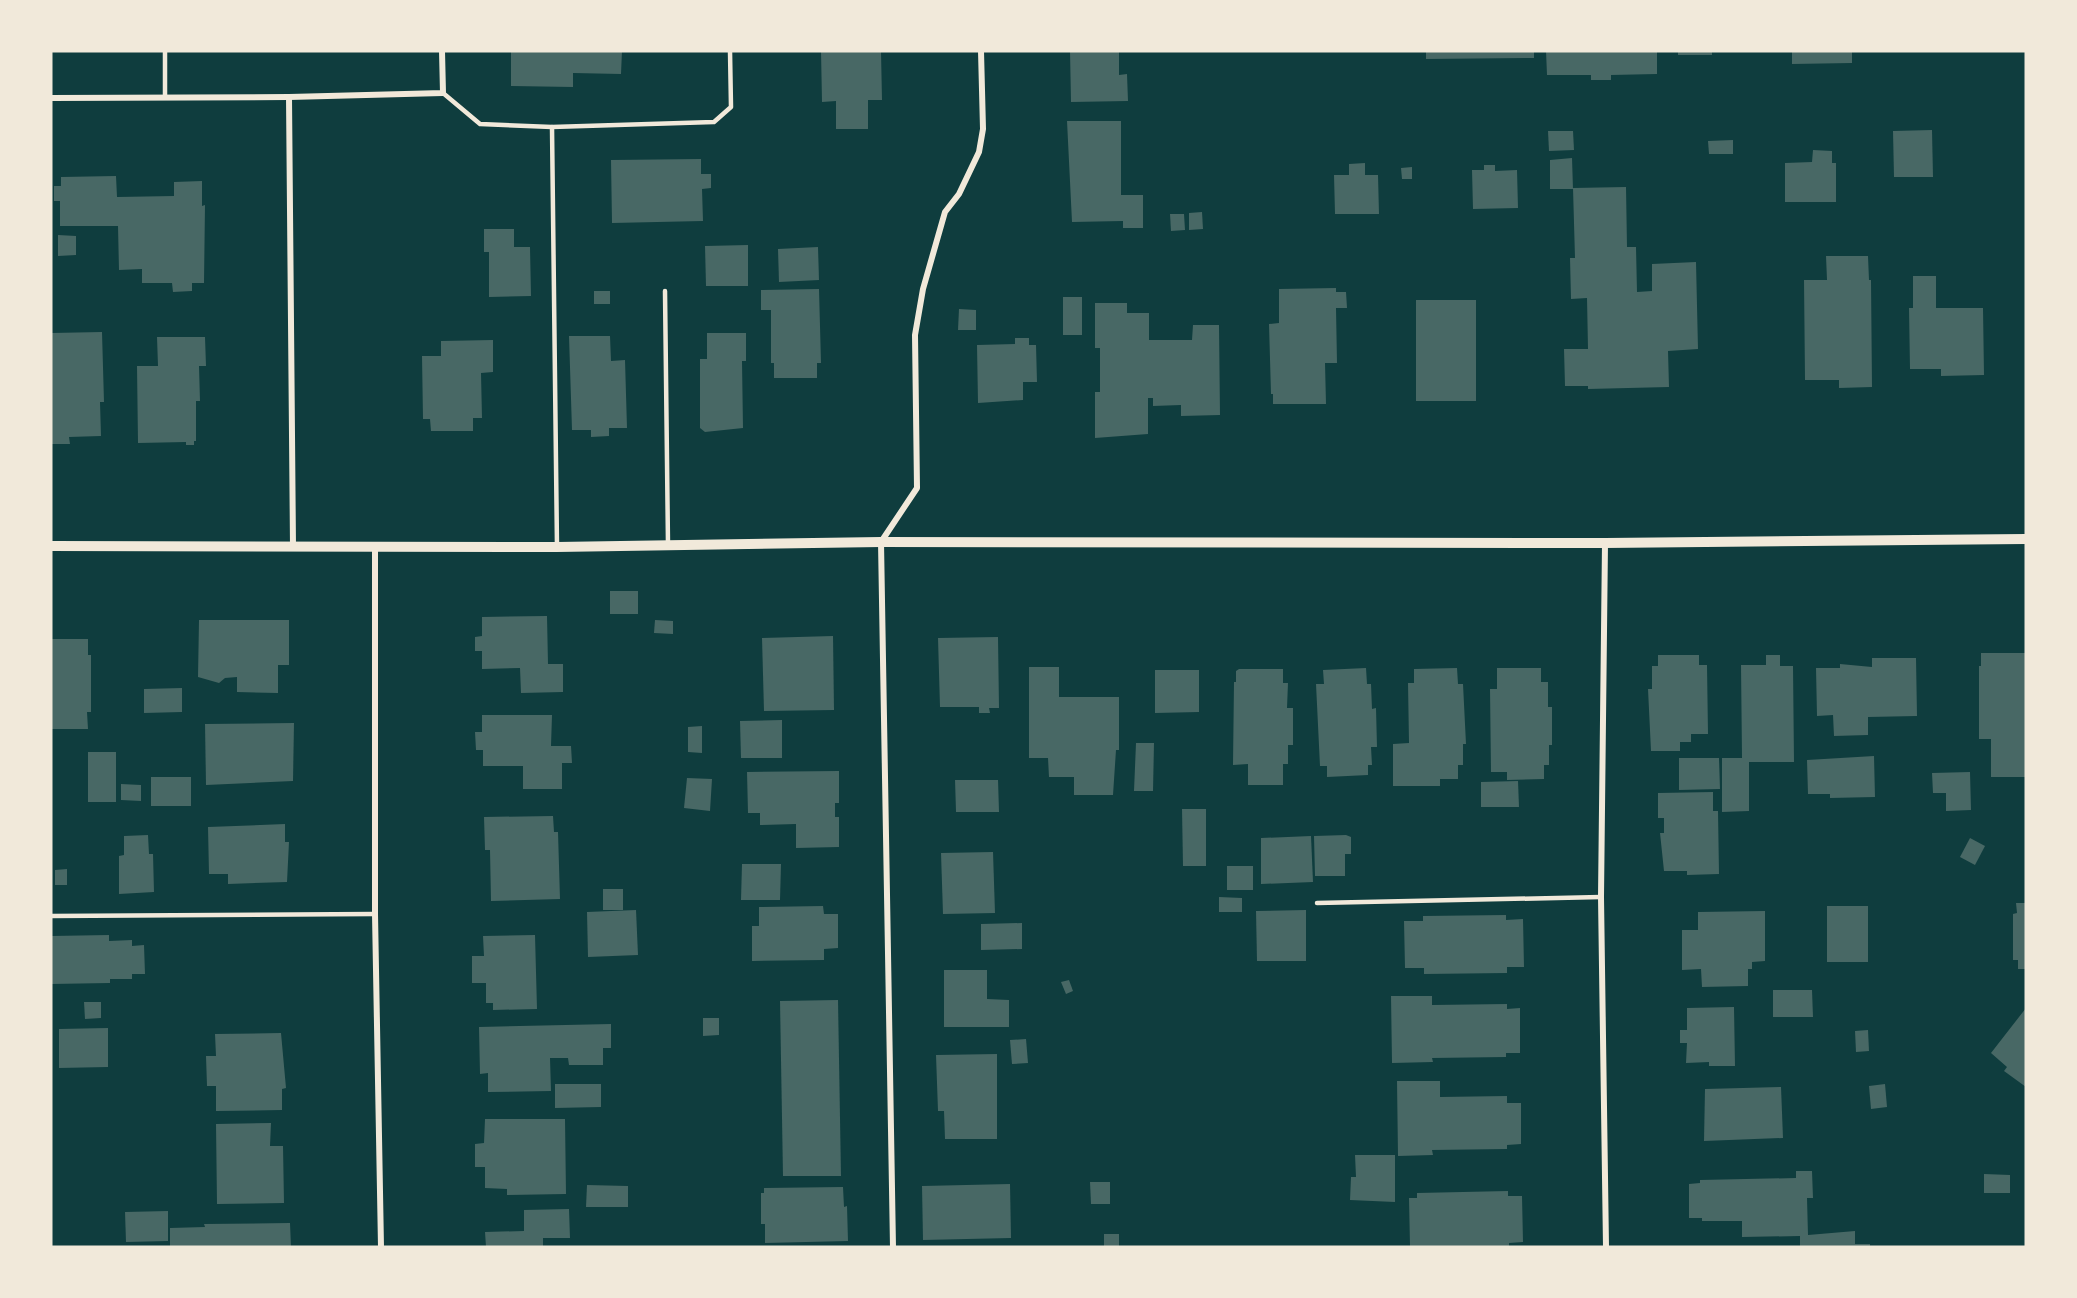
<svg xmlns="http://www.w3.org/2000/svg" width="2077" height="1298" font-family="'PT Sans',sans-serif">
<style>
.building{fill:#486865}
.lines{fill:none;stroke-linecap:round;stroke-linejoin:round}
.service{stroke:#f1e9da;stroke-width:4.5}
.minor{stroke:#f1e9da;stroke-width:6}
.tertiary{stroke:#f1e9da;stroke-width:10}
</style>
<rect width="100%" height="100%" fill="#0f3d3e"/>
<g class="building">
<polygon points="511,51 622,51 621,74 573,73 573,87 511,86"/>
<polygon points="821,51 881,51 882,100 868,100 868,129 836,129 836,101 822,102"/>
<polygon points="1070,51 1119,51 1119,75 1127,74 1128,101 1071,102"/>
<polygon points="1426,51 1534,51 1534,58 1426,59"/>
<polygon points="1546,51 1657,51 1657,74 1611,75 1611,80 1591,80 1591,75 1547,75"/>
<rect x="1678" y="51" width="34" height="4"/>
<polygon points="1792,51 1852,51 1852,63 1792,64"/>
<polygon points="1067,121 1121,121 1121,195 1143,195 1143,228 1123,228 1123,221 1072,222"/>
<polygon points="1932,130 1933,177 1894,177 1893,131"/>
<polygon points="1548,131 1573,131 1574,150 1549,151"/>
<polygon points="1733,140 1733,154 1709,154 1708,141"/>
<polygon points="1813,150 1832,151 1832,163 1836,163 1836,202 1785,202 1785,163 1812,162"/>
<polygon points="1572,158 1573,189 1550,189 1550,160"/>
<polygon points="701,159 701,174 711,174 711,188 702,189 703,221 612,223 611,160"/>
<polygon points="1365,163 1365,175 1378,175 1379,214 1335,214 1334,175 1349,175 1349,164"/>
<polygon points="1484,165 1495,165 1495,171 1517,170 1518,208 1473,209 1472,170 1484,170"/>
<polygon points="1412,167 1412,179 1402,179 1401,168"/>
<polygon points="116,176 117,197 174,196 174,182 202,181 202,206 205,205 204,283 192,283 192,291 173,292 172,283 142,283 142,269 119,270 118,226 60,226 60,201 54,201 54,186 61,186 61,177"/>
<polygon points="1626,187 1627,247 1636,247 1637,292 1652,291 1652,264 1696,262 1698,349 1668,351 1669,387 1588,389 1588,386 1565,386 1564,349 1588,349 1587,298 1571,299 1570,258 1575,258 1573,188"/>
<polygon points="1202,212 1203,229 1189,230 1189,213"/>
<polygon points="1170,214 1184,214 1185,230 1171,231"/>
<polygon points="484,229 514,229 514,247 530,247 531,296 489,297 489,252 484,252"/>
<polygon points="58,235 76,236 76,255 58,256"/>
<polygon points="748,245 748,286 706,286 705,246"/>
<polygon points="818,247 819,280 779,282 778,249"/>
<polygon points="1826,256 1868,256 1869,280 1871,280 1872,387 1839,388 1839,380 1805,380 1804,280 1827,280"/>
<polygon points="1913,276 1936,276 1936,308 1983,308 1984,375 1941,376 1941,369 1910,369 1909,308 1913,308"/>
<polygon points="1336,288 1336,292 1346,292 1347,308 1336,308 1337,363 1325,363 1326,404 1273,404 1273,394 1271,394 1269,324 1279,323 1279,289"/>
<polygon points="819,289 821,363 817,363 817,378 774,378 774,363 771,363 771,310 761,310 761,290"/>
<rect x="594" y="291" width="16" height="13"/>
<rect x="1063" y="297" width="19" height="38"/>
<rect x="1416" y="300" width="60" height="101"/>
<polygon points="1095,303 1127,303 1127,313 1149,313 1149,340 1192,340 1193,325 1219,325 1220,415 1181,416 1181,405 1153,406 1153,398 1148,398 1148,434 1095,438 1095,392 1100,392 1100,348 1095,348"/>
<polygon points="959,309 976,310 976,330 958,330"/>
<polygon points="102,332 104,402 100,402 101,436 69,437 70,444 51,444 51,333"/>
<polygon points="707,333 746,333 746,361 742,361 743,428 705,432 700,428 700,359 707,359"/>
<polygon points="569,336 610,336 611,361 625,360 627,428 609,428 609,436 591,437 591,430 572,430"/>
<polygon points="157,337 205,337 206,366 199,366 200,401 196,401 196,441 194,441 194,445 186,445 186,442 138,443 137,366 158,366"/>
<polygon points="1015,338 1029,338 1029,345 1036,345 1037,382 1023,382 1023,400 978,403 977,345 1015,344"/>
<polygon points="493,340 493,372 481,373 482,418 473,418 473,431 431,431 430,419 423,419 422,356 441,356 441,341"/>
<rect x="610" y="591" width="28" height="23"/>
<polygon points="547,616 548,664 563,664 563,692 521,693 520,668 482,669 482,651 475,651 475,637 482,636 482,617"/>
<polygon points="199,620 289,620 289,665 278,665 278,693 237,692 237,677 225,678 219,683 198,677"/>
<polygon points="655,620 673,621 673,634 654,633"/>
<polygon points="833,636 834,710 764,711 762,638"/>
<polygon points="998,637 999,708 989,708 990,713 979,713 979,707 940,707 938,638"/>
<polygon points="51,639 88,639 88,655 91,655 91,712 87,712 88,729 51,729"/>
<polygon points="1981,653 2026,653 2026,777 1991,777 1991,739 1979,739 1979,666 1981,666"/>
<polygon points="1658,655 1699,655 1699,665 1707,665 1708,734 1691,734 1691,742 1680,742 1680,751 1651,751 1648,689 1652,689 1652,666 1658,666"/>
<polygon points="1766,655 1780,655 1780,666 1793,666 1794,762 1749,762 1749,811 1722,812 1722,758 1742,758 1741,665 1766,665"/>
<polygon points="1872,658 1916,658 1917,716 1868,717 1868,735 1834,736 1833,715 1817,716 1816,668 1840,668 1840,664 1872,667"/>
<polygon points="1029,667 1059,667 1059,697 1119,697 1119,750 1116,750 1113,795 1074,795 1074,777 1049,777 1048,758 1029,758"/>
<polygon points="1366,668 1367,684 1371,684 1372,709 1376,708 1377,747 1371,747 1372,765 1368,765 1368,775 1327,777 1327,766 1320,766 1316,684 1324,684 1323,670"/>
<polygon points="1457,668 1458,684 1463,684 1466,744 1463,744 1463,765 1458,765 1458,779 1440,779 1440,786 1393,786 1393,744 1409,743 1408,683 1414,683 1414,669"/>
<polygon points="1497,668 1541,668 1541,682 1548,682 1548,707 1552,707 1552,745 1549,745 1549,765 1544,765 1544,779 1507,780 1507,772 1491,772 1490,689 1497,689"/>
<polygon points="1239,669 1283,669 1283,683 1288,683 1287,708 1293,708 1293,745 1288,745 1288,764 1283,764 1283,785 1248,785 1248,764 1233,765 1234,682 1236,682 1236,671"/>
<polygon points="1155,670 1199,670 1199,712 1155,713"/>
<polygon points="182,688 182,712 144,713 144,689"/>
<polygon points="482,715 552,715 551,746 571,746 572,763 562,763 562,789 523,789 523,766 483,766 483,750 476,750 475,732 482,732"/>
<polygon points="782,720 782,758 741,758 740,721"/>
<polygon points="294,723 293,781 206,785 205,724"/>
<polygon points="702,726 702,753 688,752 688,727"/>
<polygon points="1136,743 1154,743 1153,791 1134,791"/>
<rect x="88" y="752" width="28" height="50"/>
<polygon points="1874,756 1875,797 1830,798 1830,794 1808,794 1807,760"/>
<polygon points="1679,758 1719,758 1720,789 1679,790"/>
<polygon points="839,771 839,803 835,803 835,817 839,817 839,847 796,848 796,824 760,825 760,813 748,813 747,772"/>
<polygon points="1970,772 1971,810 1946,811 1946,793 1933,793 1932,773"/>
<rect x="151" y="777" width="40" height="29"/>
<polygon points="687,778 712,779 710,811 684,808"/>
<polygon points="955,780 998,780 999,812 956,812"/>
<polygon points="1518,781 1519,807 1481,807 1481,782"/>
<polygon points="121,784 141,785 141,801 121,800"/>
<polygon points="1713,792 1713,811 1718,811 1719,874 1687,875 1687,871 1664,871 1660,833 1664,833 1664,818 1658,818 1658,793"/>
<polygon points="1182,809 1206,809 1206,866 1183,866"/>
<polygon points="553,816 554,832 558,832 560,899 491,901 490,850 485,850 484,817"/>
<polygon points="285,824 285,842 289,842 287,882 228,884 228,874 209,874 208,827"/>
<polygon points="148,835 149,854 153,854 154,892 119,894 119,856 124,855 124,836"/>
<polygon points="1346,835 1351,837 1351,854 1345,854 1345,876 1315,876 1314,836"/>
<polygon points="1311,836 1313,882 1261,884 1261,838"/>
<polygon points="1970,838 1985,846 1975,865 1960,857"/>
<polygon points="993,852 995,913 943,914 941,853"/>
<polygon points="742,864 781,864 780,900 741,900"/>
<rect x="1227" y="866" width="26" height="24"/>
<polygon points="67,869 67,885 55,885 55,870"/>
<rect x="603" y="889" width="20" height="21"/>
<polygon points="1219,897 1242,898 1242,912 1219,912"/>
<polygon points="2016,903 2026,903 2026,969 2018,969 2018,960 2013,960 2013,914 2017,913"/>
<polygon points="823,906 824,914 838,914 838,948 824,949 824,960 752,961 752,926 759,926 759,907"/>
<rect x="1827" y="906" width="41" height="56"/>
<polygon points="636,910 638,955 588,957 587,912"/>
<polygon points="1306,910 1306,961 1257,961 1256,911"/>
<polygon points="1765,911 1765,961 1752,962 1752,969 1748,969 1748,986 1702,987 1701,969 1682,970 1682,930 1698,930 1698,912"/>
<polygon points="1506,915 1506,920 1523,919 1524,967 1507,967 1507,973 1424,974 1424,968 1405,968 1404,921 1423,921 1423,916"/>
<polygon points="1022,923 1022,949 981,950 981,924"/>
<polygon points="109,935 109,941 132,940 132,946 144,945 145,974 132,974 132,979 110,979 110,983 51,984 51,936"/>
<polygon points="535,935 537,1009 493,1010 493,1003 486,1003 486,983 472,983 472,956 484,956 483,936"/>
<polygon points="944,970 987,970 987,999 1009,1000 1009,1027 944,1027"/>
<polygon points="1069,980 1073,991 1066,994 1061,982"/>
<polygon points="1773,990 1812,990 1813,1017 1773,1017"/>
<polygon points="1391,996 1432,996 1432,1005 1507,1004 1507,1009 1520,1008 1520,1053 1506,1053 1506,1057 1432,1058 1433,1062 1392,1063"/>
<polygon points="838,1000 841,1176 783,1176 780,1001"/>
<polygon points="84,1002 101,1002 101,1018 85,1019"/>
<polygon points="1734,1007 1735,1066 1709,1066 1709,1062 1686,1063 1687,1043 1680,1043 1680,1030 1687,1030 1687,1008"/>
<polygon points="2026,1008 2026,1087 2004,1071 2007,1067 1991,1053"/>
<polygon points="703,1018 719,1018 719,1035 703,1036"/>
<polygon points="611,1024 611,1048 603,1048 603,1065 569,1065 568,1058 550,1058 551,1091 488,1092 488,1073 480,1074 479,1027"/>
<polygon points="108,1028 108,1067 59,1068 59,1029"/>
<polygon points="1868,1030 1869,1051 1856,1052 1855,1031"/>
<polygon points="281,1033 286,1088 282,1089 282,1110 216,1111 216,1086 207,1086 206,1056 216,1056 215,1034"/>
<polygon points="1026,1039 1028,1063 1012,1064 1010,1040"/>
<polygon points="997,1054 997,1139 945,1139 944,1111 938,1111 936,1055"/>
<polygon points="1397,1081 1440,1081 1440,1097 1507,1096 1507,1103 1521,1103 1521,1144 1507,1145 1507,1149 1432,1150 1433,1155 1398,1156"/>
<polygon points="555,1084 601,1084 601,1107 555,1108"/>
<polygon points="1885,1084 1887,1107 1871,1109 1869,1086"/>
<polygon points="1781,1087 1783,1138 1704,1141 1705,1089"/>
<polygon points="485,1119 565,1119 566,1194 507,1195 507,1189 485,1188 485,1167 475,1167 475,1144 484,1143"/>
<polygon points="271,1123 270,1146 283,1146 284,1203 217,1204 216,1124"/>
<polygon points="1355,1155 1395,1155 1395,1202 1350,1200 1351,1177 1356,1177"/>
<polygon points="1796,1171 1812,1171 1813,1198 1807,1198 1808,1235 1855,1231 1855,1244 1870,1244 1870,1247 1800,1247 1800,1236 1742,1237 1742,1221 1702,1221 1702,1218 1689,1218 1689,1184 1700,1183 1700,1180 1796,1178"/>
<polygon points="1984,1174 2010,1175 2010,1193 1984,1193"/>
<polygon points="1090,1182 1110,1182 1110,1204 1091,1204"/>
<polygon points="1010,1184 1011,1238 923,1240 922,1186"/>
<polygon points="587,1185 628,1186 628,1207 586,1207"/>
<polygon points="843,1187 844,1207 847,1206 848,1241 765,1243 765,1224 761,1224 761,1193 764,1193 764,1188"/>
<polygon points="1508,1191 1508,1196 1522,1196 1523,1242 1509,1243 1509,1247 1410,1246 1409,1198 1417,1198 1417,1193"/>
<polygon points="569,1209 570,1238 543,1238 543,1247 486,1247 485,1232 524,1231 524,1210"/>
<polygon points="168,1211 168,1241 126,1242 125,1212"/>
<polygon points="290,1223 291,1247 170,1247 170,1228 205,1227 204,1224"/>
<rect x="1104" y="1234" width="15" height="13"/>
</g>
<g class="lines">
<g class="service">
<polyline points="165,51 165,97"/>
<polyline points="443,93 480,124 552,127 714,122 731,107 730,51"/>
<polyline points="552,127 557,547"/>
<polyline points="665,291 668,545"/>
<polyline points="1317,903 1601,897"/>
<polyline points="51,916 375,914"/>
</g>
<g class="minor">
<polyline points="289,97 293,547"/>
<polyline points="51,98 289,97 443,93 442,51"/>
<polyline points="1605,543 1601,897 1606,1247"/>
<polyline points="375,546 375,914 381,1247"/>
<polyline points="893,1247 881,542 917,488 915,335 923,289 945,212 959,194 979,152 983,129 981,51"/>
</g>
<polyline class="tertiary" points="51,546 557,547 881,542 1605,543 2026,539"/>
</g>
<rect width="2077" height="1298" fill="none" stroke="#f1e9da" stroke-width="105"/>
</svg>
